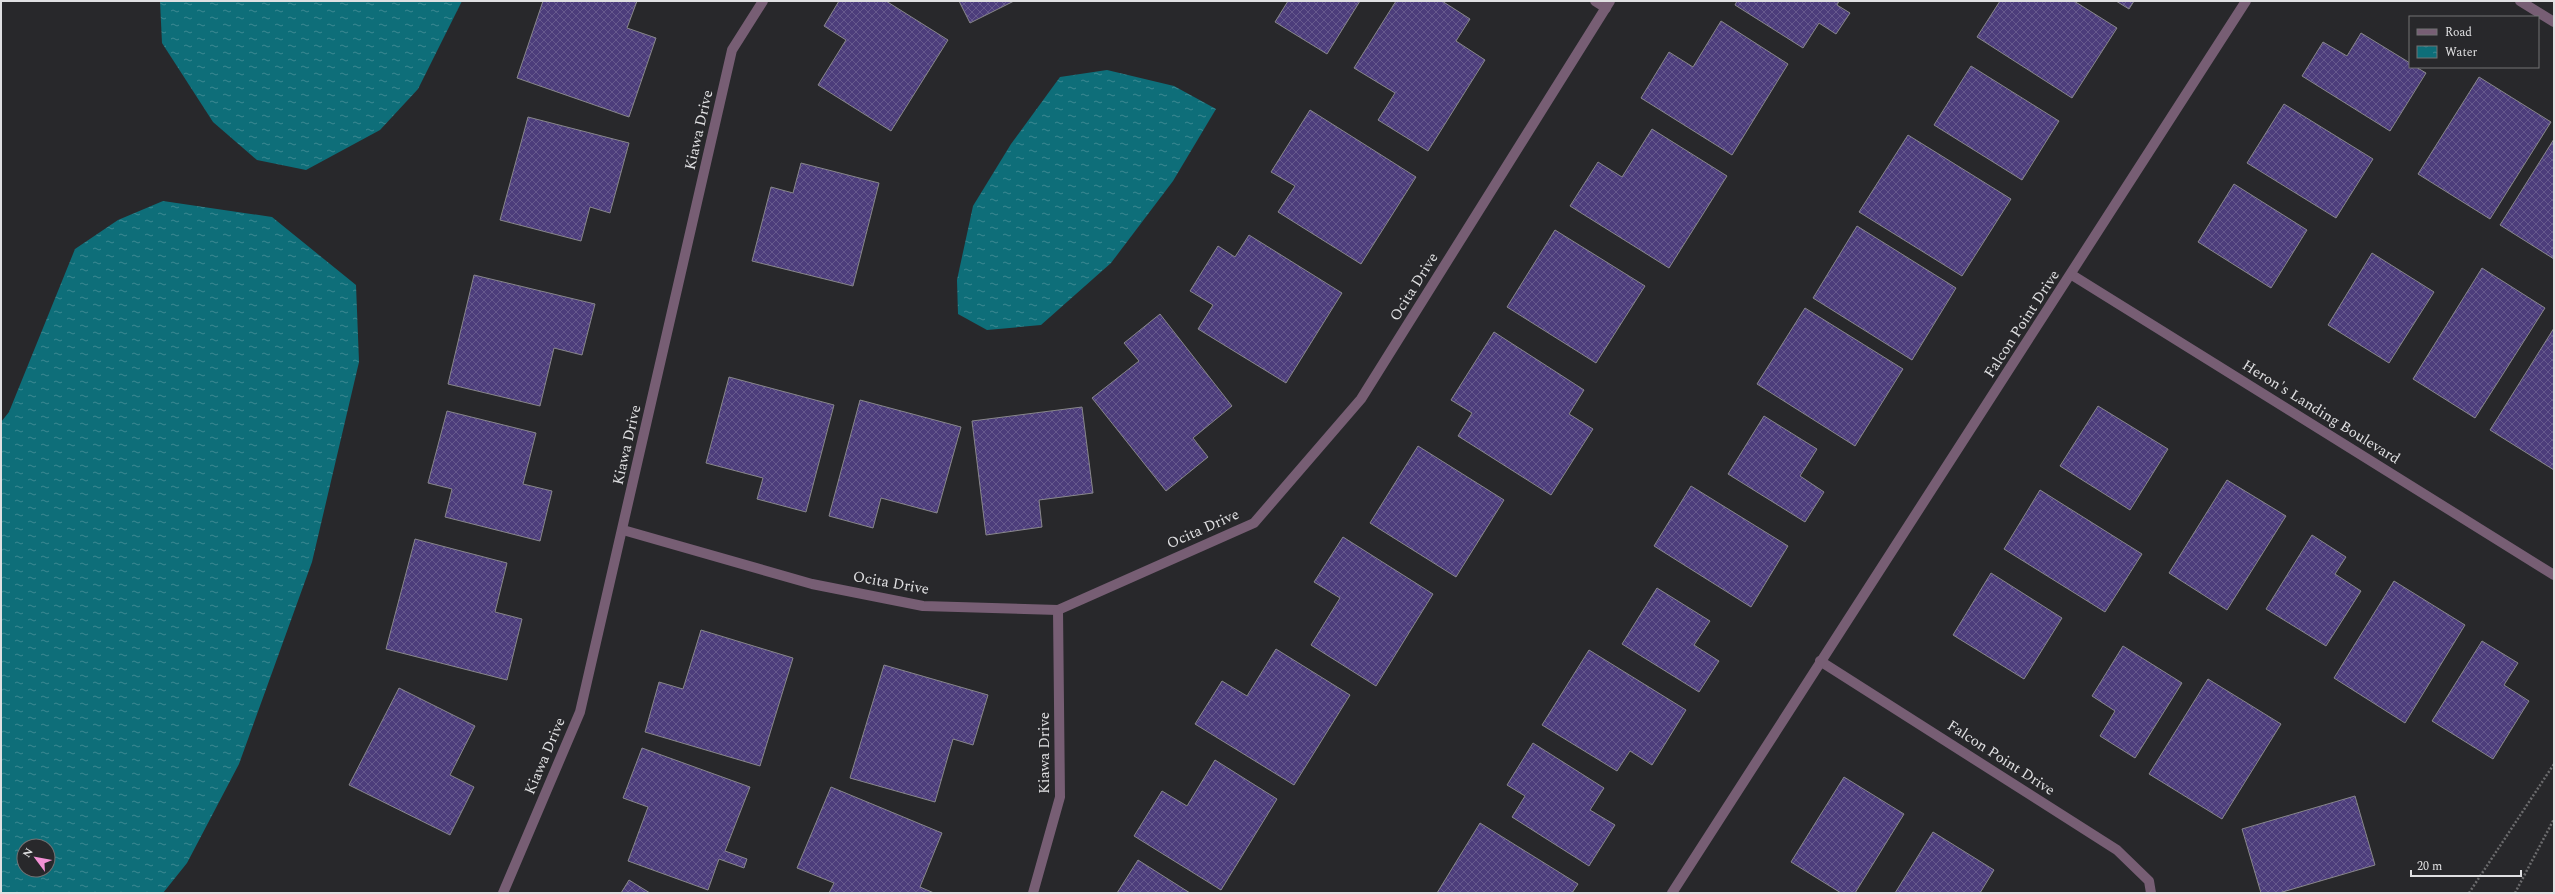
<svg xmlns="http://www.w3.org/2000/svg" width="2555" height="894" font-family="Spectral,serif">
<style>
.water{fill:url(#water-ripples);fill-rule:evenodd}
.building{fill:url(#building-cross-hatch);stroke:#88878b}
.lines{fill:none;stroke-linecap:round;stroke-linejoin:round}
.path{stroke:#6c6c6e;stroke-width:2.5;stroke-dasharray:2 2;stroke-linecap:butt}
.minor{stroke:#775e74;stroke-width:10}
.labels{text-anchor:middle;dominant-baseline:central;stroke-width:3;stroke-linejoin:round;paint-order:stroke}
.street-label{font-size:15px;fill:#e0e0e2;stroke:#28282b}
</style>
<defs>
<pattern id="water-ripples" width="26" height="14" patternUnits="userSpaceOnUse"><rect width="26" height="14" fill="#0e6e79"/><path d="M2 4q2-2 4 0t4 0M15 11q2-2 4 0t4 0" fill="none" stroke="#3c8992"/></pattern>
<pattern id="building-cross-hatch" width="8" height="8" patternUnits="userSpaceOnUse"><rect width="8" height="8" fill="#4c3d7b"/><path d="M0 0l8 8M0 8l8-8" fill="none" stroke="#66598d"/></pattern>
</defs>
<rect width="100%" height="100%" fill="#28282b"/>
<g class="water">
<polygon points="160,1 462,1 418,89 380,130 306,170 257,160 213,122 162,43"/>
<polygon points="1107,70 1174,86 1216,109 1173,181 1111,263 1041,325 987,330 958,314 957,280 973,206 1011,144 1060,77"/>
<path d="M163,201l109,16 84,68 3,77 -47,200 -73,202 -52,99 -24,30h-162v-471l8,-10 66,-163 43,-29zM24,846h24v24h-24z"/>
</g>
<g class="building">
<polygon points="543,1 637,1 627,28 656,38 629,117 517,78"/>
<polygon points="839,1 886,1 948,40 891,131 818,85 846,40 824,26"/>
<polygon points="959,1 1014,1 970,23"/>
<polygon points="1288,1 1360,1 1327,54 1275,22"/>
<polygon points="1396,1 1442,1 1470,19 1456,41 1485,60 1428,151 1378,120 1395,93 1354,68"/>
<polygon points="1737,1 1839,1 1837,5 1850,13 1836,34 1819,23 1803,48 1735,5"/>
<polygon points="2000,1 2074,1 2117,28 2072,98 1977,37"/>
<polygon points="2116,1 2134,1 2129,9"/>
<polygon points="1721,21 1788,64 1732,155 1641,98 1669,52 1693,67"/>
<polygon points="2361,33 2410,63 2410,67 2416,67 2426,73 2390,131 2302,76 2323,42 2347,56"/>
<polygon points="1971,66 2059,121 2022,180 1934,125"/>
<polygon points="2479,77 2551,122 2490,219 2418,174"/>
<polygon points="2284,104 2373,159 2336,218 2247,163"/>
<polygon points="1310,110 1416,177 1361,264 1278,212 1295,186 1271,172"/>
<polygon points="528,117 629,143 610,213 590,207 581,241 500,220"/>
<polygon points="1652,129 1727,176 1669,268 1570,206 1598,162 1622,177"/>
<polygon points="1908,135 2011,199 1962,276 1859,212"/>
<polygon points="2554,139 2554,259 2500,225"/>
<polygon points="801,163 879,183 853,286 752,261 771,187 793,193"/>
<polygon points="2234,184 2307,230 2271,288 2198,242"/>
<polygon points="1857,226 1956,288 1912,360 1813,298"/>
<polygon points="1555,230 1645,286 1596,363 1507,307"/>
<polygon points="1249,235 1342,293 1286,383 1198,329 1213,305 1190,291 1218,246 1235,257"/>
<polygon points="2372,253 2434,292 2389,363 2328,325"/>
<polygon points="2482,268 2545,308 2475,418 2413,379"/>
<polygon points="474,275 595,304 582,355 554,348 540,406 448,384"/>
<polygon points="1805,308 1903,369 1855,446 1757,384"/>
<polygon points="1160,314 1232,406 1193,438 1208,457 1166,491 1092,398 1139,361 1124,343"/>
<polygon points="2554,328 2554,470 2490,430"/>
<polygon points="1494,332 1584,390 1569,414 1593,429 1551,495 1458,436 1472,413 1451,400"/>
<polygon points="729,377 834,405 806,512 757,499 763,478 706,463"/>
<polygon points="860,400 961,427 937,513 881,498 873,528 829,516"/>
<polygon points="2098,406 2168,449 2130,510 2060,466"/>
<polygon points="1082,407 1093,493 1039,500 1042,527 986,535 972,421"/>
<polygon points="447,411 536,433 523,484 552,491 540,541 445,517 452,489 428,483"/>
<polygon points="1764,416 1817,449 1800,476 1824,492 1805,522 1728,474"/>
<polygon points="1418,446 1504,500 1456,577 1370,523"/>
<polygon points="2227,480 2286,516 2227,610 2169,573"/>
<polygon points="1691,486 1788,546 1751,607 1654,546"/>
<polygon points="2040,490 2142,554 2105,612 2004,549"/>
<polygon points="2312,535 2346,557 2335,574 2361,591 2326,646 2266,609"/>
<polygon points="1343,537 1433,594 1376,686 1311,645 1340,598 1314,582"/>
<polygon points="415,539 507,563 495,612 522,619 507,680 386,649"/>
<polygon points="1991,573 2062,618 2024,679 1953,635"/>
<polygon points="2394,581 2465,625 2405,723 2334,678"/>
<polygon points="1657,588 1710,621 1694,645 1719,661 1699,692 1622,644"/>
<polygon points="701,630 793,658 760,766 645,732 659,682 683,689"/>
<polygon points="2482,641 2518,663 2504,685 2529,701 2493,759 2432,721"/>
<polygon points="2123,646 2182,683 2135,758 2100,736 2115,711 2092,696"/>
<polygon points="1276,649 1350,695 1294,785 1195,724 1222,681 1247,696"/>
<polygon points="1589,650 1686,710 1652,765 1630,751 1617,771 1542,725"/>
<polygon points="884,665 988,695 973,745 953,739 935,802 850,778"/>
<polygon points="2208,679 2281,724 2222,819 2149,774"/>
<polygon points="399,688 475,726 450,775 474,787 450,835 349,785"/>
<polygon points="1533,743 1604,788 1590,810 1615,825 1589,866 1512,817 1525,796 1507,785"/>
<polygon points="642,748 750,787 725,851 747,859 744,868 719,859 708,890 628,861 648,807 623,798"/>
<polygon points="1215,760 1277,799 1221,890 1134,836 1162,791 1187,806"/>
<polygon points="1844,777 1904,814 1855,893 1841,893 1791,862"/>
<polygon points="831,787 942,833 920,887 934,893 829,893 834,883 797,868"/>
<polygon points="2355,796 2375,865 2279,893 2261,893 2242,829"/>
<polygon points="1480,823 1578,884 1572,893 1437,893"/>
<polygon points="1933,832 1994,870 1980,893 1895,893"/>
<polygon points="1138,860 1190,893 1117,893"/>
<polygon points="629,880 650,893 621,893"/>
</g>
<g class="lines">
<g class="path">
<polyline points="2469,893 2554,764"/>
<polyline points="2515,893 2554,819"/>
</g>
<g class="minor">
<polyline points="1595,1 1606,8"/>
<polyline points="2520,1 2554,22"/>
<polyline points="2072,275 2554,575"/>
<polyline points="623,530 812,584 923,606 1058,610 1254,523 1361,399 1610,1"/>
<polyline points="1820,661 2117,850 2149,881 2151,893"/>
<polyline points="503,893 580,712 732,50 763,1"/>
<polyline points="1033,893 1060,797 1058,610"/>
<polyline points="1672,893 2246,1"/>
</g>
</g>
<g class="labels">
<g class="street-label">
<text transform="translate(699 130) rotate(-77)">Kiawa Drive</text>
<text transform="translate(1414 287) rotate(-58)">Ocita Drive</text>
<text transform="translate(2022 324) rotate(-57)">Falcon Point Drive</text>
<text transform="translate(2321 412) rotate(32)">Heron's Landing Boulevard</text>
<text transform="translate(627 445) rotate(-77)">Kiawa Drive</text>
<text transform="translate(1203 529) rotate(-24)">Ocita Drive</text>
<text transform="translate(891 583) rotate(10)">Ocita Drive</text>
<text transform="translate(1044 753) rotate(-90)">Kiawa Drive</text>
<text transform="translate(545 756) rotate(-67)">Kiawa Drive</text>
<text transform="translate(2001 758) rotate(33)">Falcon Point Drive</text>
</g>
</g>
<rect width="2555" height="894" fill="none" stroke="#e0e0e2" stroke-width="4"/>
<rect x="2409" y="16" width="130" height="52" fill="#28282b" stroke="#727274"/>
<rect x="2417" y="29" width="20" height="6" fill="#775e74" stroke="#727274"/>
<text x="2445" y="36" font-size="12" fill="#e0e0e2">Road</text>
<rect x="2417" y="46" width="20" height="12" fill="url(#water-ripples)" stroke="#727274"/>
<text x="2445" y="56" font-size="12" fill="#e0e0e2">Water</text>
<g transform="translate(36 858) rotate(302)"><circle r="19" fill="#28282b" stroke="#727274"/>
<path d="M0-3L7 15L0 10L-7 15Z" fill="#f391d5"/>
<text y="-6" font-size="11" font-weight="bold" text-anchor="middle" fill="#e0e0e2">N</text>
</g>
<path d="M2411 870v6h110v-6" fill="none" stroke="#e0e0e2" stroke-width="2"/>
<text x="2417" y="870" font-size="12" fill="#e0e0e2" stroke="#28282b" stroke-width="3" paint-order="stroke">20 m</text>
</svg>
